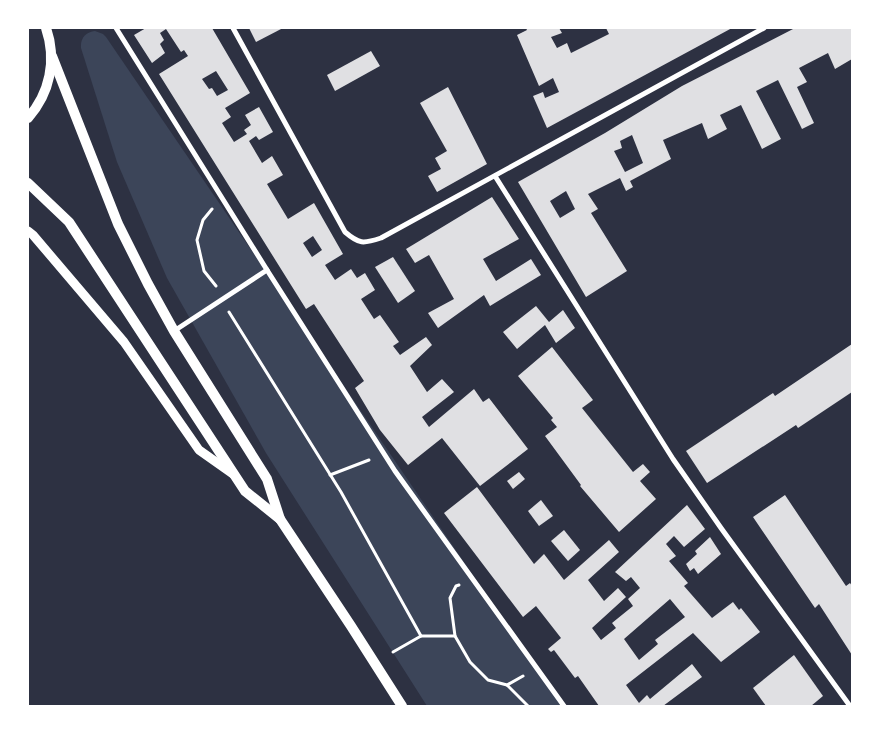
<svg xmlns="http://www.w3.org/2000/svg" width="880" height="734" font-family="Figtree,sans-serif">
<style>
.green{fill:#3c4559}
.building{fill:#e0e0e3;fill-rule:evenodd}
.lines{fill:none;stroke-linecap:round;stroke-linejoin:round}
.path{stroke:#fff;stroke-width:3}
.minor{stroke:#fff;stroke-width:5}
.tertiary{stroke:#fff;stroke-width:9}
.secondary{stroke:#fff;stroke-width:10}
</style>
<rect width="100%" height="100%" fill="#2d3142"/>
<path class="green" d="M95,31l8,3 3,3 456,669h-135l-161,-253 -99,-175 -50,-116 -36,-114c-1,-10 5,-16 14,-17z"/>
<g class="building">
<path d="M146,28h66l38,65 -25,15 6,9 -9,6 12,19 13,-8 -3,-4 7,-5 -6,-10 14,-8 14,25 -14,8 -3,-4 -7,5 13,22 10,-7 11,19 -16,9 21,35 26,-16 29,51 -18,11 10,15 16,-11 6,9 8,-5 10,17 -14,9 13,20 6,-4 19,27 -6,4 7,9 26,-18 6,8 -22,21 17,26 15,-13 12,13 -32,25 7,10 45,-38 9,13 6,-4 39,51 -48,37 -38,-48 -34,27 -28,-35 -25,-42 9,-7 -50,-77 -8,5 -147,-235 29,-18 -4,-6 -3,2 -15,-23 -6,4 4,7 -4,4 5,9 -13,10 -18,-28zM216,71l12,19 -11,6 -5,-8 -3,1 -7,-10zM313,236l9,14 -10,7 -9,-14z"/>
<polygon points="249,28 283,28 256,42"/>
<polygon points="526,28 559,28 562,33 551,37 557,48 567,43 571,53 609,34 606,28 732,28 547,128 533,96 543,92 545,98 559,92 553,78 539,86 517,35 527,30"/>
<path d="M795,28h57v31l-17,10 -7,-16 -29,15 8,14 -10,5 17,36 -12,6 -24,-49 -22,11 25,48 -19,10 -21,-44 -21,10 7,14 -19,10 -6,-16 -39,17 8,19 -41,22 3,6 -7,4 -6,-13 -32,16 10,15 -7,4 36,58 -41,26 -68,-115 87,-49 77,-47zM632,135l11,28 -18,9 -11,-21 8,-3 -2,-7zM566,191l9,18 -15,9 -10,-17z"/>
<polygon points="371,51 380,66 335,91 327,75"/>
<polygon points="448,87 487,164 437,192 428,176 441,169 435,158 447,151 420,103"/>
<polygon points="492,197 519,239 483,259 496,281 531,259 541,275 490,306 484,295 438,328 428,313 454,299 429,255 415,263 406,249"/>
<polygon points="393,257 415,291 398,303 375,267"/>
<polygon points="536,306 549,322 563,310 575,328 556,343 545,325 517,349 503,332"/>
<polygon points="852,344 852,392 798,428 796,425 707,483 686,451 773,393 775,396"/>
<polygon points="552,347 593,400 582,408 633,472 643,464 650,472 640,481 656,499 619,532 580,486 581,485 545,436 557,427 551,420 553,418 518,376"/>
<polygon points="519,472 525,479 513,489 507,481"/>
<path d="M477,487l57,77 10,-10 20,26 45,-40 10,12 -31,28 16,21 14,-13 8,9 -34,31 9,12 15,-12 -4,-5 21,-17 -5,-7 12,-11 -9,-11 -5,4 -11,-9 72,-67 18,24 -21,18 -10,-11 -8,8 10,12 -7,5 19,22 -4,3 28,32 21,-16 6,8 2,-2 19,24 -39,30 -28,-29 -67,52 13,18 8,-8 3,4 42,-35 10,13 -39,29h-64l-21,-30 -3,2 -21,-28 -3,2 -3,-3 13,-11 -25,-32 -13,11 -79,-104zM670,599l15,18 -30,23 3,4 -19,16 -15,-21z"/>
<polygon points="785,495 846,586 850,583 852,586 852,655 819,604 815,608 753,517"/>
<polygon points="541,500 553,516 539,526 528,511"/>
<polygon points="564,530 580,550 568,561 551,541"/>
<polygon points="710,537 721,554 698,574 694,568 690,571 686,564 697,554 695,551"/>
<polygon points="794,655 823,696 811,706 766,706 753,688"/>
</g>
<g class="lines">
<g class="path">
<polyline points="212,209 203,220 197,240 204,271 216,286"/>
<polyline points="229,312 341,492 421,636"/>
<polyline points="330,475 369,460"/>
<polyline points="455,636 470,662 488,680 507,685 523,676"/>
<polyline points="393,652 421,636 455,636 450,598 456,586 459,585"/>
<polyline points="507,685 528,706"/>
</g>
<g class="minor">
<polyline points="116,28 267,270 395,471 564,706"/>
<path d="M233,28l112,204c14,12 18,12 36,6l383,-210"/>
<polyline points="495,176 673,459 721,528 850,706"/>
<polyline points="174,331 267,270"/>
</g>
<polyline class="tertiary" points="28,231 33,235 124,342 199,450 233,474"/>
<g class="secondary">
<polyline points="52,56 118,224 148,284 174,331 267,479 280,519 351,626 402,706"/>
<path d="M28,118c22,-25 29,-58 18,-90"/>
<polyline points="28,183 69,222 245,491 280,519"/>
</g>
</g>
<rect width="880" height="734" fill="none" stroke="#ffffff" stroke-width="58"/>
</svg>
